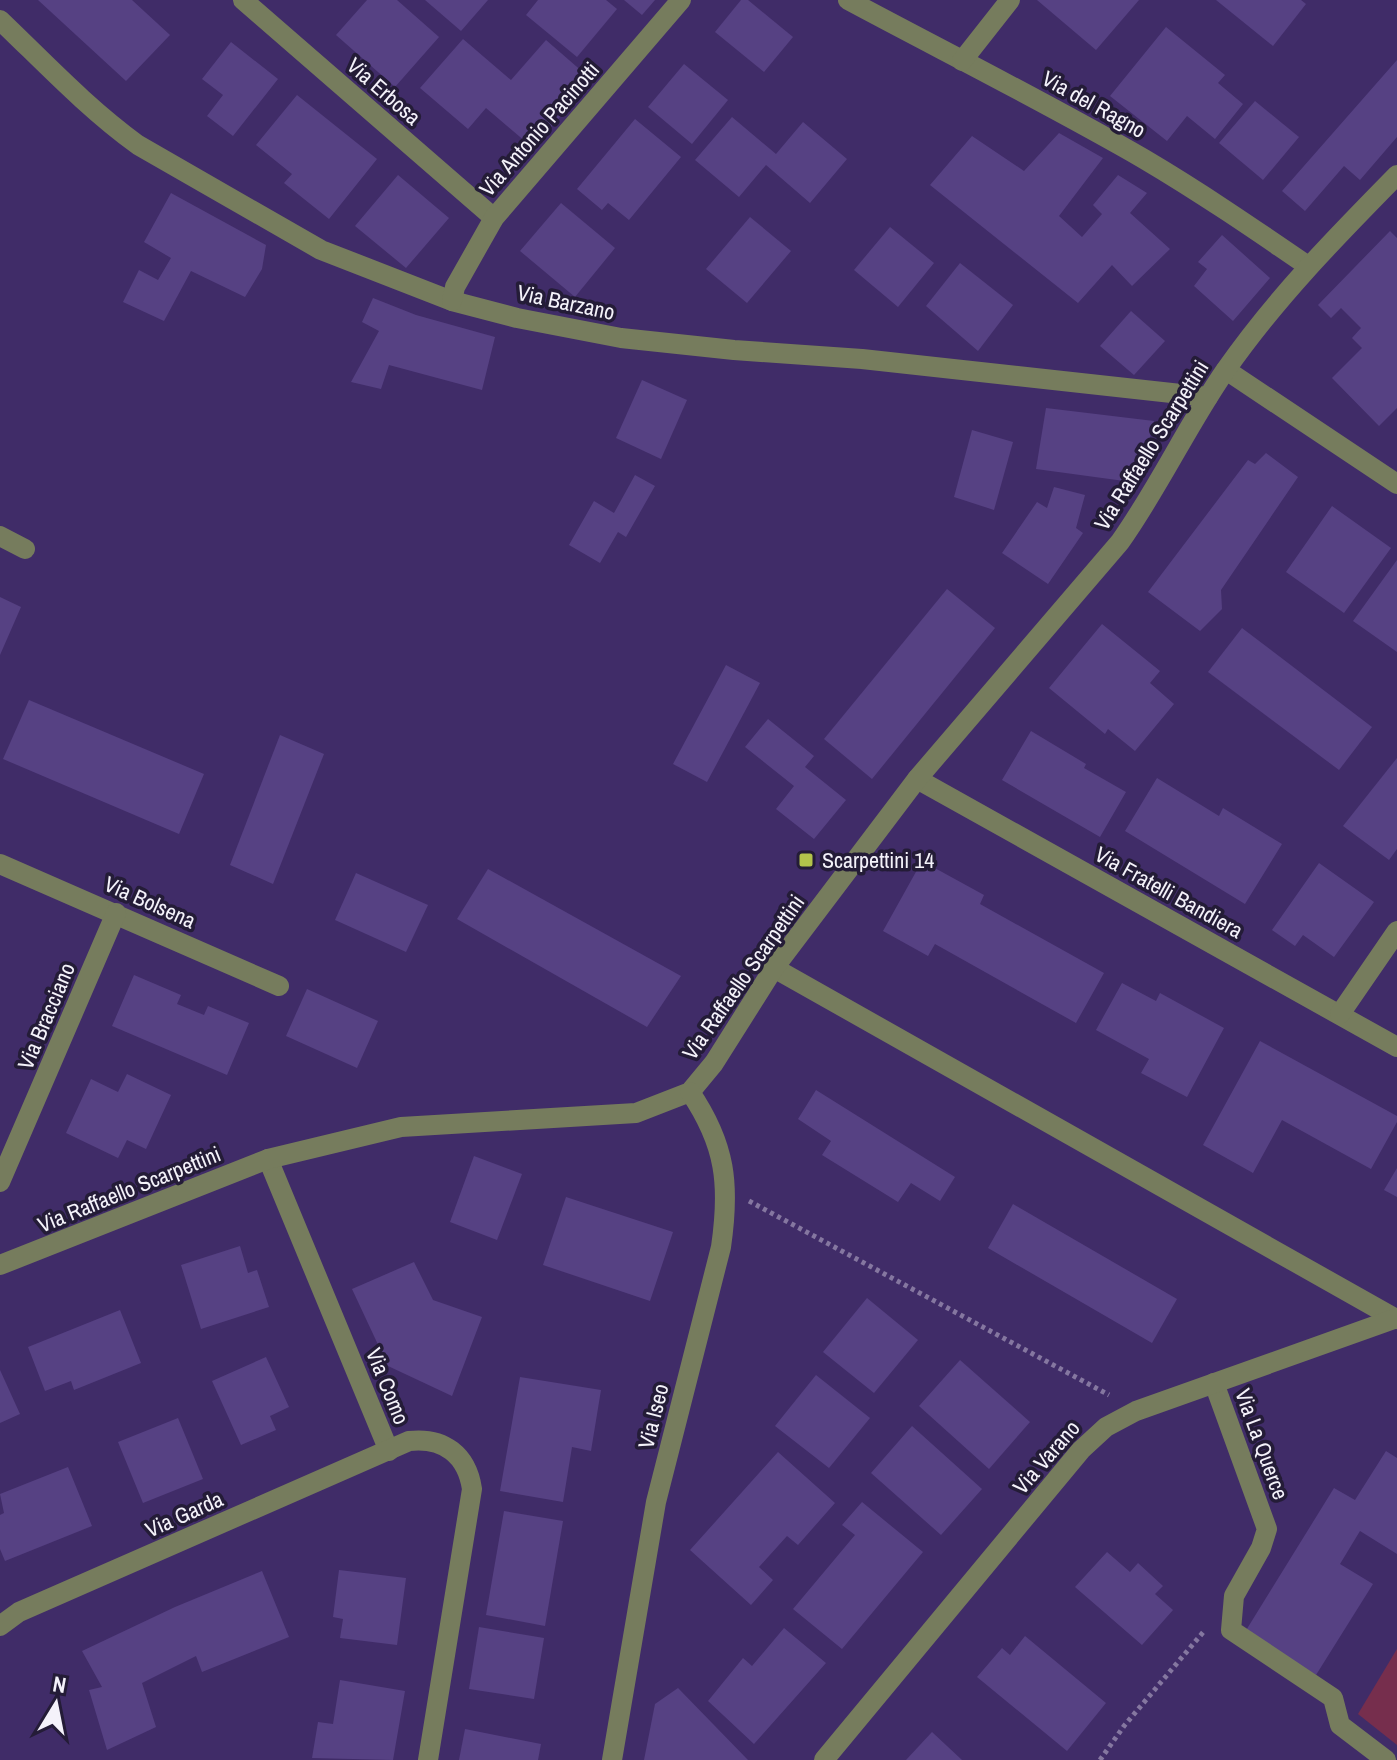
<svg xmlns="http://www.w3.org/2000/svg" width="1397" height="1760" font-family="'Archivo Narrow',sans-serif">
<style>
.green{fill:#762e4d}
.building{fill:#564183}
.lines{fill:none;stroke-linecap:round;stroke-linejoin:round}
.path{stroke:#8577a0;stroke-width:5;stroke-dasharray:4 4;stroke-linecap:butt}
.minor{stroke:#767c5d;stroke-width:20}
.poi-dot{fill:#b2c34b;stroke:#241c37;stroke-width:3}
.labels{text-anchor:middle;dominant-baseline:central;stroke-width:7;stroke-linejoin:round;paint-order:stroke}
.street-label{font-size:22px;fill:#f4f2fa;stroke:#241c37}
.poi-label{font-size:22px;fill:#f4f2fa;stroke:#241c37;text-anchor:start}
</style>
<rect width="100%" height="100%" fill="#402c68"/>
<polygon class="green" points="1397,1649 1397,1745 1358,1714"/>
<g class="building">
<polygon points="38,0 132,0 170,35 126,81"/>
<polygon points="367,0 397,0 439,37 395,87 336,35"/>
<polygon points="425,0 488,0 461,31"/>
<polygon points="538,0 606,0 617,9 577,57 526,15"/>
<polygon points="624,0 655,0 642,15"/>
<polygon points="741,0 748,0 793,37 764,72 715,32"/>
<polygon points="1037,0 1139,0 1096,50"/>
<polygon points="1216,0 1301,0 1306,4 1273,46"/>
<polygon points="1166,27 1225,75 1218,83 1243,104 1215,139 1187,116 1167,141 1110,96"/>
<polygon points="463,39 511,80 546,40 592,80 533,148 486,108 468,129 420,88"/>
<polygon points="231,42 278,79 233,136 207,116 223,95 202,79"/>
<polygon points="1397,60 1397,137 1360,180 1344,166 1305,211 1282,191"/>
<polygon points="684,64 728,100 692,144 648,107"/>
<polygon points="297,95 377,159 329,219 284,183 292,174 256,145"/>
<polygon points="1255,101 1299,137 1263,180 1219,143"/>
<polygon points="732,117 776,154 803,122 847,159 810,203 766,165 739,197 695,160"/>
<polygon points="635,119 681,157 629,220 608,203 602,210 577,189"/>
<polygon points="1059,133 1103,158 1059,216 1082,237 1102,214 1093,205 1118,175 1147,193 1130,213 1170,249 1132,286 1112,265 1078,303 930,185 972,136 1024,171"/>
<polygon points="398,175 449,218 406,268 355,226"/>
<polygon points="171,193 266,245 262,269 245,297 191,271 164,321 123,302 139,270 158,280 171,258 144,242"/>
<polygon points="561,203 615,248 575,297 520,251"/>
<polygon points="750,217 791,251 747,303 706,269"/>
<polygon points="890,227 934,263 898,307 854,270"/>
<polygon points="1390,231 1397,238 1397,408 1379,426 1332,378 1362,348 1352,338 1361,328 1341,308 1331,318 1318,305"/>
<polygon points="1222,235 1270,278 1233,321 1194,286 1207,269 1198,262"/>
<polygon points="960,263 1013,305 978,351 926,306"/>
<polygon points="373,298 416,315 495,337 482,390 389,365 381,389 351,382 379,331 362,322"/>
<polygon points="1131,311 1165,341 1134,375 1100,346"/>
<polygon points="642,380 687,400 661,459 616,438"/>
<polygon points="1046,408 1154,421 1139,483 1036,469"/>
<polygon points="972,430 1013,442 994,510 954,497"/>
<polygon points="1266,453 1298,477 1221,590 1222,609 1200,631 1148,592 1248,460 1255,464"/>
<polygon points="635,475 655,486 626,537 618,532 600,563 569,545 594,501 614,513"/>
<polygon points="1054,487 1085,495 1076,528 1083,533 1048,584 1002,553 1037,502 1047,508"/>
<polygon points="1332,506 1391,548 1344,613 1286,572"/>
<polygon points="1397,560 1397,652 1353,621"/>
<polygon points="947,589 995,628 872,779 824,739"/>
<polygon points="0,597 21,607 0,655"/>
<polygon points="1102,624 1160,671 1150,683 1174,704 1135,751 1108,729 1105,734 1049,688"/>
<polygon points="1242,628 1372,727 1339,770 1208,672"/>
<polygon points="726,665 760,683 707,782 673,764"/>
<polygon points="29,700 204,774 179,834 3,759"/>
<polygon points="768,719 814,756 805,767 846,800 814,839 776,809 794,786 745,747"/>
<polygon points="1031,731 1086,764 1084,768 1126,792 1100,837 1002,780"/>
<polygon points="280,735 324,754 273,884 230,865"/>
<polygon points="1397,758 1397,849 1389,860 1343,826"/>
<polygon points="1157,778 1219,816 1223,808 1282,844 1245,904 1125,831"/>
<polygon points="922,861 984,895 980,904 1104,973 1076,1023 935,944 928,956 883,931"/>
<polygon points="1319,863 1374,902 1334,957 1303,935 1295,946 1272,930"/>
<polygon points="488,869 681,976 647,1027 457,919"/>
<polygon points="356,873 428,905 406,952 335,920"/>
<polygon points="134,975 181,995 177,1004 204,1015 208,1006 249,1023 227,1075 112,1026"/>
<polygon points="1122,983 1156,1001 1160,993 1224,1028 1187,1097 1141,1073 1149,1059 1096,1030"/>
<polygon points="307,989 378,1021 357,1068 286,1036"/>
<polygon points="1260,1041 1397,1116 1397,1122 1371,1169 1282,1120 1253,1173 1203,1145"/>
<polygon points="127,1074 171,1095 146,1149 127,1140 118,1158 66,1133 91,1079 118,1092"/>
<polygon points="816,1090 955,1177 940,1201 911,1183 898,1202 822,1155 831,1141 798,1119"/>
<polygon points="474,1156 522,1174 497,1240 450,1222"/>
<polygon points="1397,1168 1397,1197 1384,1190"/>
<polygon points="566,1197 673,1232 650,1301 543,1265"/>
<polygon points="1013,1204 1177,1299 1152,1343 988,1248"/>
<polygon points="240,1246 248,1273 257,1270 269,1307 201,1329 181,1265"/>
<polygon points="414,1262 433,1300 482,1317 452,1396 388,1366 352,1289"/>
<polygon points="867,1298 918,1340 874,1393 823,1352"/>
<polygon points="120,1310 141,1363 74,1390 71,1381 45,1391 28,1347"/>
<polygon points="266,1357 289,1407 270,1416 276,1430 241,1445 212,1381"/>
<polygon points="960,1360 1030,1422 989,1469 919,1406"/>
<polygon points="0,1370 20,1414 0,1423"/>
<polygon points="816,1375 870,1418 829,1468 775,1426"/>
<polygon points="520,1377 601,1390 591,1451 572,1447 563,1502 500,1491"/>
<polygon points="178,1418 203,1479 143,1503 118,1442"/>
<polygon points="912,1426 982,1489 941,1535 871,1473"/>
<polygon points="1386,1451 1397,1458 1397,1554 1360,1531 1340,1564 1373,1584 1316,1675 1245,1632 1334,1488 1355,1500"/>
<polygon points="778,1452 835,1503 798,1545 787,1536 759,1567 773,1580 751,1605 690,1550"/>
<polygon points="68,1467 92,1526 5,1561 0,1549 0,1515 4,1513 0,1494"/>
<polygon points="862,1502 923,1552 842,1649 793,1609 855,1535 842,1525"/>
<polygon points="504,1511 563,1521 545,1626 486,1615"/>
<polygon points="1107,1552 1130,1572 1138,1563 1163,1586 1155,1594 1173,1610 1142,1645 1075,1587"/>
<polygon points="339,1570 406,1578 397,1645 340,1638 343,1619 333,1617"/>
<polygon points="262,1571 289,1637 202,1672 196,1656 142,1683 156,1727 107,1750 89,1690 102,1687 82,1651 175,1607"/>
<polygon points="479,1627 544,1638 534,1699 469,1689"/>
<polygon points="784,1628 826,1663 754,1744 708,1701 743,1658 752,1666"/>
<polygon points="1025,1636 1106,1703 1067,1751 977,1677 1002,1648 1010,1655"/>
<polygon points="340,1680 405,1691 393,1760 312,1758 318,1722 333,1724"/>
<polygon points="678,1688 748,1760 644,1760 655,1704"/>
<polygon points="465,1729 541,1744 538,1760 459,1760"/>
<polygon points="932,1732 962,1760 906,1760"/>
</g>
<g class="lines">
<g class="path">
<polyline points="749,1201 1109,1395"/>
<polyline points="1100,1760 1124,1726 1205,1630"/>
</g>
<g class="minor">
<polyline points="243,0 494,218"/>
<path d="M848,0c99,53 199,103 296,159 56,33 110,70 164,107"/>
<path d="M0,20c45,43 87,88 138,125l183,105 131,51 65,17 104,20 113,12 128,9 346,38"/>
<polyline points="962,61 1010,0"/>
<polyline points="452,301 455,287 494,218 681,0"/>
<polyline points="1226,370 1397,484"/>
<polyline points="0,536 25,549"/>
<polyline points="917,779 1397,1047"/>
<polyline points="0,864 279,986"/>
<polyline points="774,968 1396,1319"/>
<polyline points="1340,1014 1397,931"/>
<polyline points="268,1159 389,1451"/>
<polyline points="0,1182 116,913"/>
<path d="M0,1265l268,-106 133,-32 235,-14 54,-21 24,-29 60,-95 143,-189 203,-237c39,-55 67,-116 105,-171 50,-72 111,-134 172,-196"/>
<polyline points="1214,1383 1267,1529 1261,1548 1234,1596 1231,1630 1333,1698 1340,1725 1386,1760"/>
<path d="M0,1626l19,-14 390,-171c35,-4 58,14 63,48l-44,271"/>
<path d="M612,1760l44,-258 65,-255c9,-62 5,-102 -31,-155"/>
<polyline points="824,1760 1081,1450 1106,1427 1136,1411 1397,1318"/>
</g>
</g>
<rect class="poi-dot" x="798" y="852" width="16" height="16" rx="4"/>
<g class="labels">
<g class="street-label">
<text transform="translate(384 91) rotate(41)">Via Erbosa</text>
<text transform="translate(1094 104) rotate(29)">Via del Ragno</text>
<text transform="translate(539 129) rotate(-49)">Via Antonio Pacinotti</text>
<text transform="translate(566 302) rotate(12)">Via Barzano</text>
<text transform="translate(1151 445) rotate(-58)">Via Raffaello Scarpettini</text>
<text transform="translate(1169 892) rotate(29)">Via Fratelli Bandiera</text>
<text transform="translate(150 902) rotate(24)">Via Bolsena</text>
<text transform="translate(743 977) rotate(-55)">Via Raffaello Scarpettini</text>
<text transform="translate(46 1016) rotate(-67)">Via Bracciano</text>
<text transform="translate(129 1189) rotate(-22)">Via Raffaello Scarpettini</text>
<text transform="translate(388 1386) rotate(68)">Via Como</text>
<text transform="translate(653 1416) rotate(-76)">Via Iseo</text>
<text transform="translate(1262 1444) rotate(70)">Via La Querce</text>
<text transform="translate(1046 1457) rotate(-49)">Via Varano</text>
<text transform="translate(184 1514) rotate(-24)">Via Garda</text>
</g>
<g class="poi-label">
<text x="822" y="860">Scarpettini 14</text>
</g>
</g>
<g transform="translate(56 1704) rotate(10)" stroke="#241c37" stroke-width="6" paint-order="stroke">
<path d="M0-6L14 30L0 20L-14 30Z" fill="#f4f2fa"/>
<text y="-12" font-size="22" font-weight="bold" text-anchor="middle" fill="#f4f2fa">N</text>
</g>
</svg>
